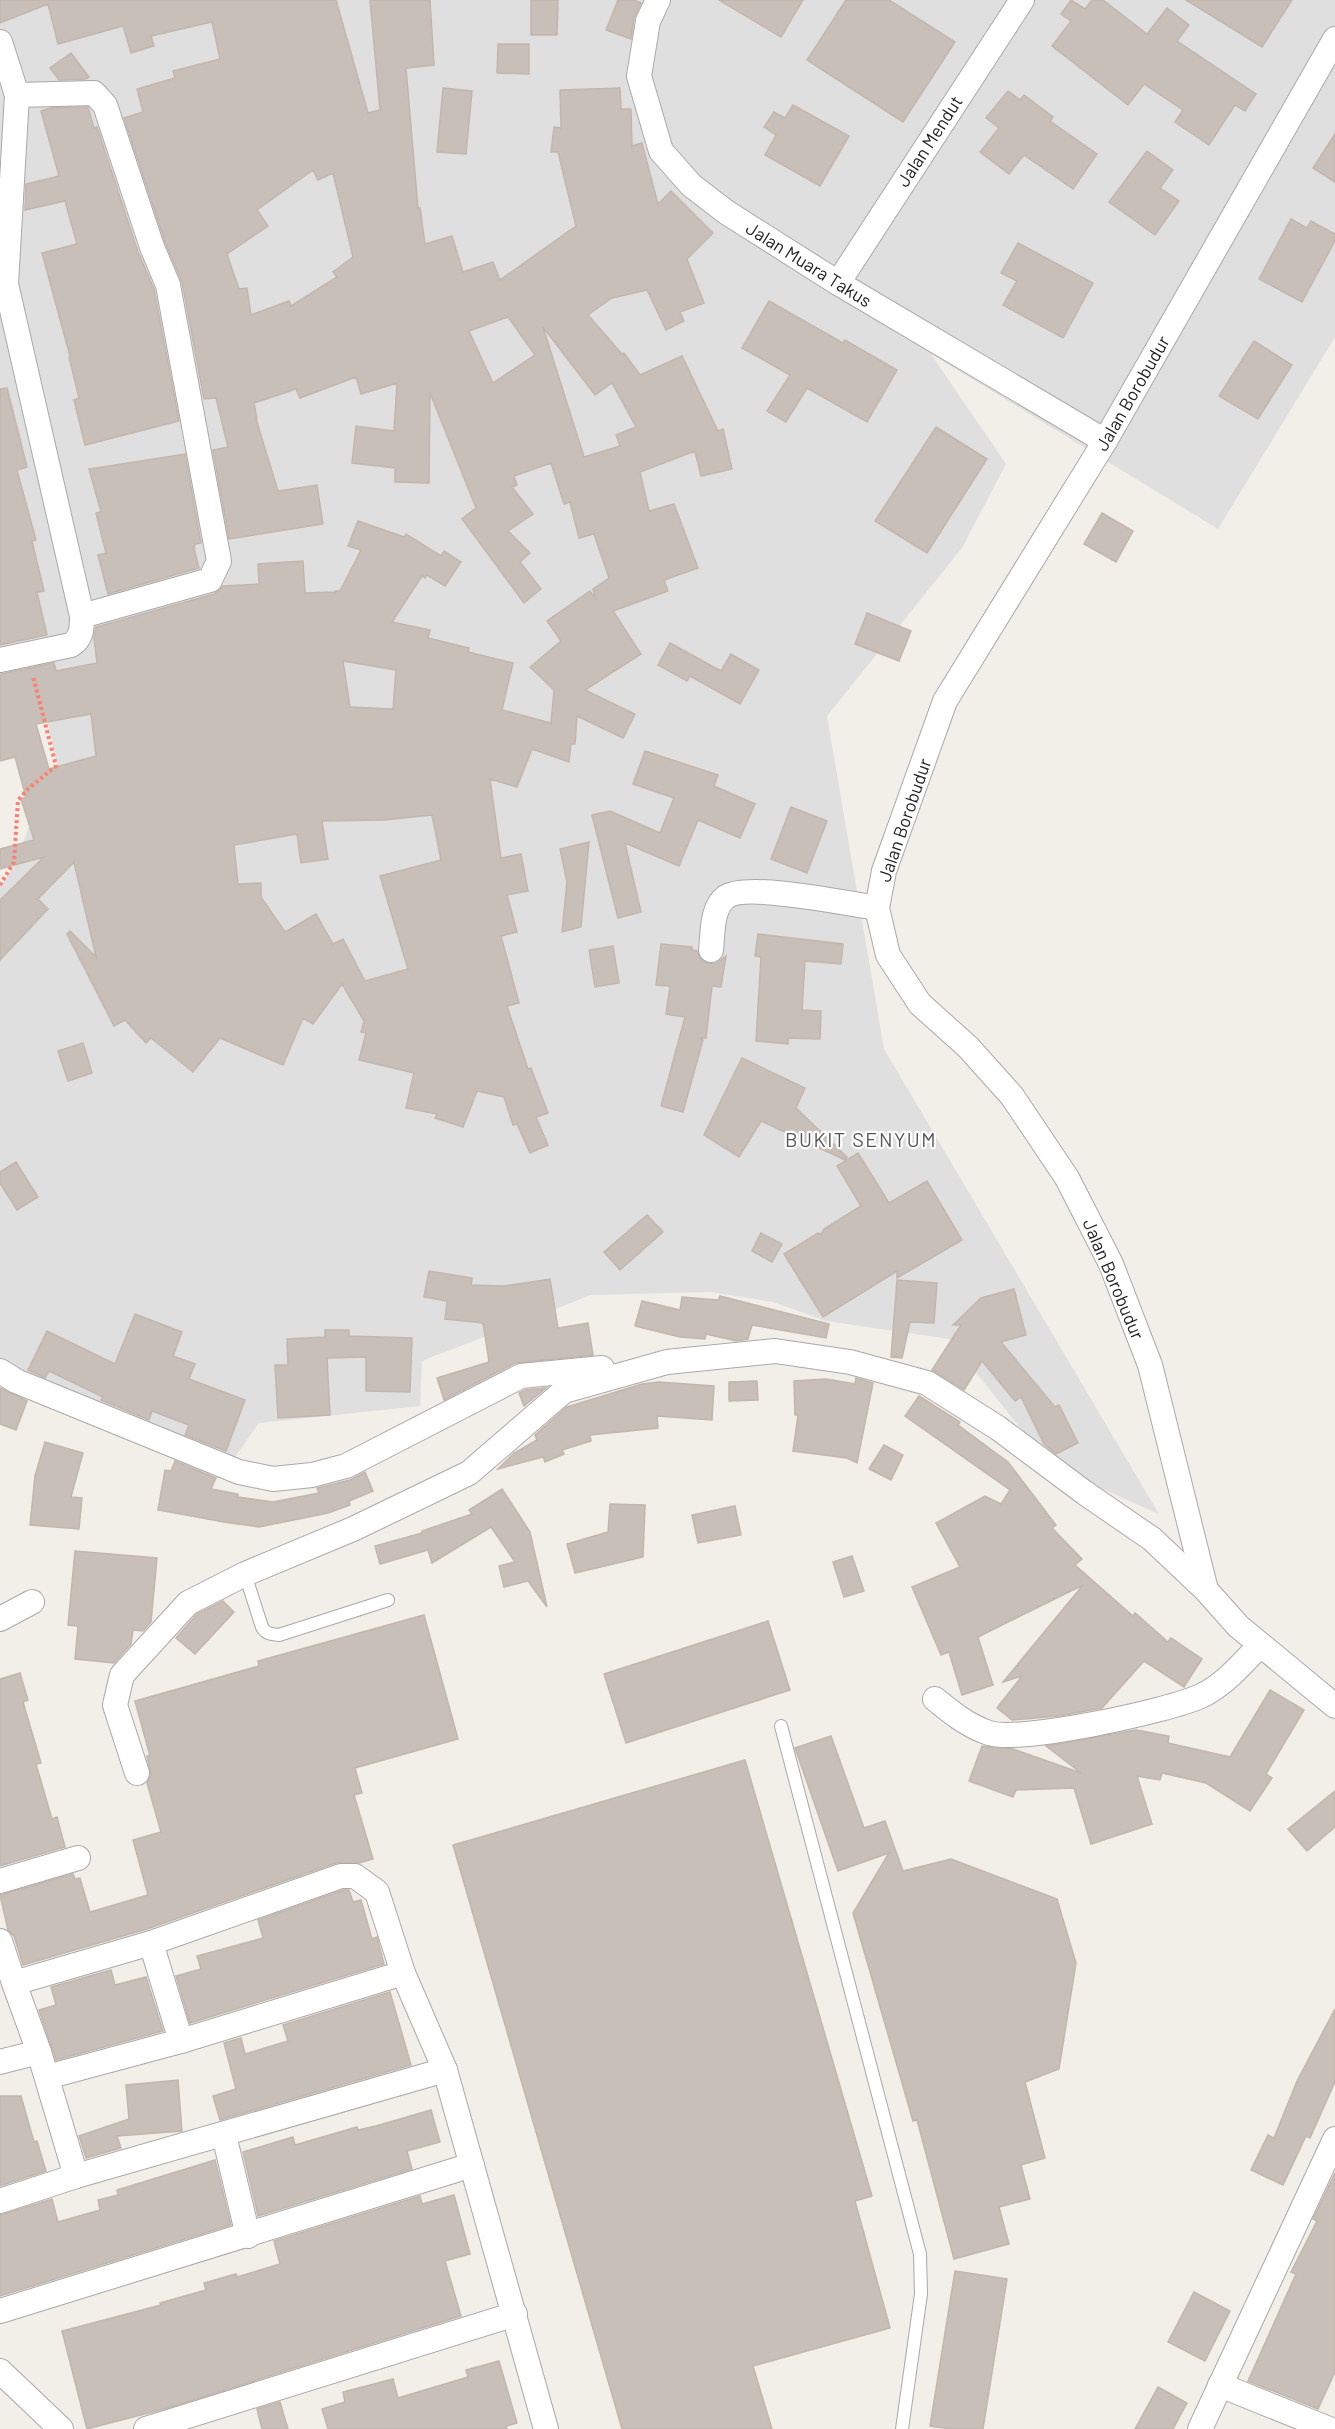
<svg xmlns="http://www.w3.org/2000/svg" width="1335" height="2429" font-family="Barlow,sans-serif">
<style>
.residential{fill:#e0dfdf}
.building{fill:#c7bfb8;stroke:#c4b6ab;stroke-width:1.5;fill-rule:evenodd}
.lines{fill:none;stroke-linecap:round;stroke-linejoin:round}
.service-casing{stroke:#a9a9a9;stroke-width:14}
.minor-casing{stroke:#a9a9a9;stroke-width:26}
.path{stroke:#fa8072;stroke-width:4;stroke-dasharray:3 3;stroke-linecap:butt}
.service{stroke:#fff;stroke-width:12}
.minor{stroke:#fff;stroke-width:24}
.labels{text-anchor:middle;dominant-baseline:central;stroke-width:4.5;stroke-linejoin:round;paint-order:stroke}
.street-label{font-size:18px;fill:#222;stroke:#fff}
.neighbourhood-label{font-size:20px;letter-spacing:1.5px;fill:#555;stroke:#fff}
</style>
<rect width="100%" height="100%" fill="#f2efe9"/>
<polygon class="residential" points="0,0 1335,0 1335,337 1218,529 931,354 1006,464 962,548 827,716 884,1049 1159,1514 1080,1479 1038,1450 949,1339 826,1321 773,1302 711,1292 591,1295 422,1361 420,1406 259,1423 230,1464 0,1366 0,886 14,867 29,826 58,815 60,776 33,660 0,667"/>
<g class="building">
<path d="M0,0h336l32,113 12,-3 -10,-110h60l4,65 -28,3 12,140h2l5,36 27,-8 11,36 30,-10 7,18 76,-54 -18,-74h-7l3,-25 7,1 -1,-38 60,-2 1,21h10l1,37 10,-3 16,61 13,-13 42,42 -26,26 17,44 -24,9 4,9 -18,9 -19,-40 -35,8 -24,17 34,39 2,-1 16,22 42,-19 36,75 5,-2 9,40 -31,7 -6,-25 -55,21 9,39 25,-7 24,64 -34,12 4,11 -55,20 28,43 -56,36 50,24 -12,24 -46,-22 -2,28h-4l-2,18 -37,-13 -15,38 -27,-8 11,79 20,-4 7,37 -21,4 10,37 -16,4 18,67 -12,3 21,63 3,-1 17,45 -12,4 12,28 -18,8 -13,-29 -4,1 -9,-28 -27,-6 -14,36 -28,-9 2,-4 -31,-6 8,-35 -55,-13 7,-27 -5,-1 3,-11 -22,-37 -29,40 -10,-6 -20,47 -63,-27 -27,34 -42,-34 -5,5 -21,-23 -11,6 -47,-92 3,-3 26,26 -22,-95 -36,37 10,10 -48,51v-60l44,-43 -44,12v-20l34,-9 -13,-41 5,-2 -11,-40 -15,4v-87l54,-11 2,8 41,-8 -3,-25 2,-11 118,-33 9,-8 36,-2 -1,-20 45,-3 2,32 29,-1 1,2v-3h5l21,-41 -13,-4 10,-25 46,16 2,-3 35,22 3,-5 17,11 -16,24 -18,-11 -2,3 -3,-2 -30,46 38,8 -2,8 41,10 -1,4 45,11 -11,47 49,13 3,-33 -24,-23 31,-26 -14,-20 43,-30 6,9 -3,-11 16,-11 -15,-44 -15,4 -9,-36 -6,2 -13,-41 -37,13 3,9 -5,2 21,27 -25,17 22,22 -10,9 21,27 -17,14 -62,-84 14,-11 -46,-115 -1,90 -34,-1v-14l-43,-5 4,-37 38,5 3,-48 -36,11 -5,-17 -56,21 -4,-9 -42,14 3,16h-1l22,72 39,-6 6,39 -94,15 -16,-89 15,-3 -12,-49 -12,1 -22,-117 -17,-40 -41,-124 19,-6 -6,-23 38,-11 -2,-7 47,-12 -8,-37 -61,14 3,10 -23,7 -8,-27 -65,18 -10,-40 -48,19zM313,170l5,10 15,-7 20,84 -20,15 4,5 -46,29 -2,-5 -38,14 -4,-27 -8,1 -12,-35 41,-28 -11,-16zM508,317l27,38 -42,28 -24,-52zM543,327l52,68 17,-12 24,44 -20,8 4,11 -36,11zM343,661l53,9 -3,39 -43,-2zM91,714l5,42 -47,13 -13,-45zM432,815l9,45 -61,16 28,93 -43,12 -22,-42 -10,5 -17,-30 -31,18 -24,-35v-14l-23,1 -4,-39 63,-11 4,29 27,-4 -6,-38 62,-1z"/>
<polygon points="531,0 558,0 557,35 531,35"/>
<polygon points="618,0 634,0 641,3 634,18 631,39 606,30"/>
<polygon points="719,0 803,0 781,37"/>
<polygon points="846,0 889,0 955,42 903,122 807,60"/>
<polygon points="1071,0 1085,9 1092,0 1103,0 1147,34 1167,8 1189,25 1177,41 1256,94 1245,111 1235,105 1209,145 1175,122 1183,110 1144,84 1128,105 1052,46 1071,21 1061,14"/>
<polygon points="1186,0 1292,0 1262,47"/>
<polygon points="498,44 529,44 529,74 497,73"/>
<polygon points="71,53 89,77 86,79 59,80 50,68"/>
<polygon points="443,88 472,91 466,154 437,152"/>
<polygon points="1008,91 1020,100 1024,95 1053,117 1050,121 1097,154 1073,189 1024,155 1009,174 980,152 999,128 986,118"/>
<polygon points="793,105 849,136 820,186 765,155 776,135 764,127 774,112 785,118"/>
<polygon points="88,107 94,128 97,127 138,252 154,289 179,421 85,445 74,400 79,398 69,357 70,356 42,253 77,244 65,201 25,210 26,184 59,176 41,111 50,108"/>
<polygon points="1335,134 1335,182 1313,168"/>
<polygon points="1147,151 1173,170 1160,188 1179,201 1155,235 1109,202"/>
<polygon points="1291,219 1307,228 1311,221 1335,234 1335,241 1302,302 1259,279"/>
<polygon points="1018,243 1093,283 1063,338 1003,305 1017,281 1001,273"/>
<polygon points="769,301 843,343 845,340 897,370 867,422 807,388 786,422 767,411 790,375 742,348"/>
<polygon points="1254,341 1292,365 1258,419 1219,396"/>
<polygon points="7,388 27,467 17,470 36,540 32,541 44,591 37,592 47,635 0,645 0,389"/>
<polygon points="936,427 987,459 927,553 875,521"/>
<polygon points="185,454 201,543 195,544 194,548 199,568 108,594 98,555 106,553 96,513 101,512 89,469"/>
<polygon points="1102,513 1133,531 1116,562 1084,544"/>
<polygon points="867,613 911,631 899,661 855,644"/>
<polygon points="670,643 721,671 731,654 759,670 740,704 690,676 687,681 658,665"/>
<polygon points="645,751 718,775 714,786 755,804 740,838 698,820 679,866 625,843 641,912 618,918 592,815 610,811 660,833 674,798 633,784"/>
<polygon points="791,807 827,821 807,873 771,859"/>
<polygon points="589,842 581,927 562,932 567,882 560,849"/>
<polygon points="758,934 843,944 841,964 805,961 802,1010 821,1011 820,1039 788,1038 788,1044 756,1041 761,957 755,956"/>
<polygon points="661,944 692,947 692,950 697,951 702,961 709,964 717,963 726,956 721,987 712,986 706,1038 698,1038 703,1040 683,1112 661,1106 685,1017 666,1014 670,986 656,985"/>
<polygon points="613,946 619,983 595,987 589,950"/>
<polygon points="83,1043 92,1073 68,1081 58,1051"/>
<polygon points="742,1058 805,1088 796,1108 847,1157 845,1160 761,1121 739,1157 704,1135"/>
<polygon points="858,1153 889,1203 927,1181 962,1240 897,1278 897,1271 823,1317 784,1254 818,1233 821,1234 824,1229 861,1206 837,1166"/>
<polygon points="16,1162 38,1197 17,1210 0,1183 0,1172"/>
<polygon points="647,1215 663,1232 620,1270 604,1252"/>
<polygon points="761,1233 782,1244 772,1262 752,1251"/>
<polygon points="429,1271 472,1278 471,1285 504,1286 550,1279 558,1328 588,1323 593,1355 515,1363 444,1400 437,1378 489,1362 483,1323 445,1319 447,1301 424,1297"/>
<polygon points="897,1280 937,1283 934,1323 910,1322 902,1358 891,1357"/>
<polygon points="1014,1289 1026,1335 1001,1342 1055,1407 1059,1405 1078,1443 1056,1454 1044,1444 1021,1397 1015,1401 982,1361 964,1390 932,1370 961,1325 953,1325 981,1298"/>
<polygon points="720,1296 829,1324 826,1338 752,1325 748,1339 736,1341 706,1334 705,1339 680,1337 635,1326 642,1301 680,1310 682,1297 718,1300"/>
<polygon points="135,1314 182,1332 173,1356 195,1364 189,1379 245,1400 226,1451 185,1435 189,1425 152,1411 149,1420 101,1400 103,1397 49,1371 45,1378 28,1370 47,1331 115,1364"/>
<polygon points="325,1330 349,1330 349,1336 412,1338 410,1392 366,1391 366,1357 327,1358 330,1415 278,1418 275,1365 288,1365 287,1339 325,1337"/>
<polygon points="856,1378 873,1383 857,1463 847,1458 793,1451 798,1415 795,1415 794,1381 826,1379 855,1384"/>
<polygon points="757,1381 758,1400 729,1401 729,1382"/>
<polygon points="659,1382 714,1386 712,1420 657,1416 658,1428 590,1435 591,1441 562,1450 564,1454 545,1462 543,1457 498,1469 514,1453 537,1440 535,1435 567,1407 642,1384"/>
<polygon points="0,1388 27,1401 16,1430 0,1424"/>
<polygon points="546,1388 524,1406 519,1393 525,1390"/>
<polygon points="919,1396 960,1422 958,1425 1008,1462 1056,1525 1052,1528 1082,1559 1075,1565 1133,1616 1135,1613 1168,1642 1171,1638 1202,1659 1184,1687 1144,1661 1102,1708 1059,1716 1012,1720 997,1708 1022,1676 1003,1682 1083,1585 978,1637 993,1685 962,1695 949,1652 941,1655 912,1587 960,1567 936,1523 985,1496 1001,1504 1010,1490 905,1416"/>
<polygon points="45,1442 83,1453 71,1497 82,1498 79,1529 30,1525 35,1476"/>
<polygon points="884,1445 903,1455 891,1480 869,1469"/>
<polygon points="175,1461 216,1478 211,1489 238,1494 238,1497 273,1502 319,1493 317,1488 350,1480 365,1472 373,1491 349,1501 350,1505 328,1513 259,1527 224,1522 158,1510 165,1470 171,1471"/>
<polygon points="502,1489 530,1532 547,1607 528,1581 504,1587 499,1566 515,1562 491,1527 432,1563 428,1550 380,1564 375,1546 422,1533 422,1531 472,1514 469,1510"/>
<polygon points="610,1504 645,1505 643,1557 575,1573 567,1544 608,1532"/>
<polygon points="735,1506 741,1535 698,1543 692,1515"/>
<polygon points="75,1551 157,1558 151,1622 143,1631 133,1630 131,1644 114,1663 75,1659 78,1626 68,1625"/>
<polygon points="852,1556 864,1591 844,1597 833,1562"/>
<polygon points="223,1601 234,1612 195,1654 176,1638 197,1614"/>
<polygon points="424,1615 458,1739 355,1768 362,1793 354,1795 373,1859 359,1863 336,1863 147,1929 23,1965 14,1936 8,1930 0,1895 73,1874 75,1879 80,1878 90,1912 148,1895 133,1840 161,1832 147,1783 151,1775 147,1756 150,1756 135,1701 259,1666 258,1661"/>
<polygon points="768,1621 790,1690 626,1743 604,1674"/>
<polygon points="20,1673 28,1700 23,1702 41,1763 36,1764 52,1819 57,1817 65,1847 0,1866 0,1679"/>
<polygon points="1270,1690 1304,1710 1266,1774 1272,1778 1250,1811 1206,1783 1162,1773 1160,1780 1137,1776 1152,1824 1091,1844 1074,1788 1016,1790 1013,1797 969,1781 982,1746 1013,1749 1081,1773 1046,1746 1136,1730 1169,1736 1168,1743 1230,1757"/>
<polygon points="831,1736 864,1828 885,1821 903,1871 951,1859 1057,1899 1076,1963 1059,2069 1025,2082 1045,2158 1021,2165 1030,2199 999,2207 1009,2244 954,2259 917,2120 913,2121 853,1913 889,1853 838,1871 795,1748"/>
<polygon points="745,1760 872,2196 855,2201 890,2328 753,2366 772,2429 622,2429 453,1845"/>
<polygon points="1335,1791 1335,1827 1307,1851 1288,1829"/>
<polygon points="343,1890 349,1890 353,1902 361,1900 372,1939 377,1937 384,1964 190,2023 176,1976 201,1969 197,1956 263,1938 258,1920"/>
<polygon points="111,1970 115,1985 146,1977 163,2031 56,2060 39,2010 56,2005 51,1987"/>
<polygon points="390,1992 411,2065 220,2120 213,2096 236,2089 224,2043 241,2038 245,2054 288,2041 283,2025"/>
<polygon points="1335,2009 1335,2082 1310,2138 1306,2136 1283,2185 1251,2170 1268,2135 1274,2138 1297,2081"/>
<polygon points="178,2080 182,2131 117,2136 121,2148 86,2158 79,2136 129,2119 126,2085"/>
<polygon points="0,2096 21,2096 34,2142 37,2141 46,2171 0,2186"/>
<polygon points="431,2110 440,2142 407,2151 412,2169 258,2216 243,2152 293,2137 295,2145 357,2127 358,2130 376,2126"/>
<polygon points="215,2160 231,2225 0,2296 0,2215 52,2199 58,2222 100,2210 98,2200 118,2195 117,2190"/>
<polygon points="1335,2173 1335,2372 1318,2409 1248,2381 1296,2274 1291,2272 1317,2221 1313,2219"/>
<polygon points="454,2195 470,2254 445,2261 461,2316 164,2409 87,2429 62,2331 161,2305 160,2303 206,2290 204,2283 236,2274 237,2277 280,2264 274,2241 420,2196 422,2204"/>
<polygon points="955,2271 1007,2279 983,2429 950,2429 930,2426"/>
<polygon points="1194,2292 1230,2311 1205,2361 1168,2342"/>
<polygon points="499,2361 517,2423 506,2426 507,2429 328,2429 322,2409 345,2402 343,2392 393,2379 398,2398 468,2377 466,2370"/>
<polygon points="1158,2387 1187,2403 1173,2429 1135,2429"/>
<polygon points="280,2402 288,2429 262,2429 257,2409"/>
</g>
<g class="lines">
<defs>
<g id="service">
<path d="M245,1574l17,53c4,7 9,7 17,8l109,-35"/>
<polyline points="781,1726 920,2254 921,2294 902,2429"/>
</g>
<g id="minor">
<polyline points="658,0 648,21 639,76 661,151 691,185 726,212 838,283 1105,441"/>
<polyline points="1335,39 1105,441 945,701 884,871 877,908 888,955 920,1004 968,1047 1012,1096 1067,1178 1111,1264 1150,1365 1206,1590 1238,1626 1335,1706"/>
<path d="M0,42l17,53 -11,189 76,332c0,12 0,22 -11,29l-71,15"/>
<polyline points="17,95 94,93 105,105 152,247 168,285 219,561 210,580 82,616"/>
<polyline points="838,283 1022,0"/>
<path d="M711,950c2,-16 0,-42 15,-53 20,-15 123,7 151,11"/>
<polyline points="0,1371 16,1381 239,1472 273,1479 312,1475 346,1466 521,1376 602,1368"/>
<polyline points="0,1619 32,1602"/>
<path d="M935,1699c17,14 33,27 54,34 32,10 179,-22 212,-37 23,-11 41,-32 59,-51"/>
<polyline points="137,1773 115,1705 122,1675 188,1603 245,1574 353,1529 469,1473 564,1391 667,1362 775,1351 850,1362 927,1383 998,1428 1085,1493 1152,1539 1206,1590"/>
<polyline points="0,1881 78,1858"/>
<polyline points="0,1941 14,1983"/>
<polyline points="151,1943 181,2041"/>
<polyline points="0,2062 39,2052"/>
<polyline points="47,2077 181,2041 403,1973"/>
<polyline points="224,2135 248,2236"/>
<polyline points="76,2176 39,2052 14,1983 151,1943 341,1876 355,1876 377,1892 403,1973 445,2070 546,2429"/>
<polyline points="0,2201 76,2176 445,2070"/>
<polyline points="0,2311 472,2165"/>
<polyline points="0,2371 61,2429"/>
<polyline points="1220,2385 1329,2429"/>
<polyline points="146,2429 515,2314"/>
<polyline points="1200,2429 1335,2139"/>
</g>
</defs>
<use href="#service" class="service-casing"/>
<use href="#minor" class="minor-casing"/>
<polyline class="path" points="0,885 14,862 18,800 28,789 56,766 33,676"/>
<use href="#service" class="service"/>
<use href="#minor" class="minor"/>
</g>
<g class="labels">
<g class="street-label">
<text transform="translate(929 141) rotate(-57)">Jalan Mendut</text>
<text transform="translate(809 264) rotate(32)">Jalan Muara Takus</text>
<text transform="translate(1132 393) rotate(-60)">Jalan Borobudur</text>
<text transform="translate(904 820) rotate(-71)">Jalan Borobudur</text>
<text transform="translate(1114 1279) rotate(67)">Jalan Borobudur</text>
</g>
<g class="neighbourhood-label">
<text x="861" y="1139">BUKIT SENYUM</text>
</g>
</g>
</svg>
